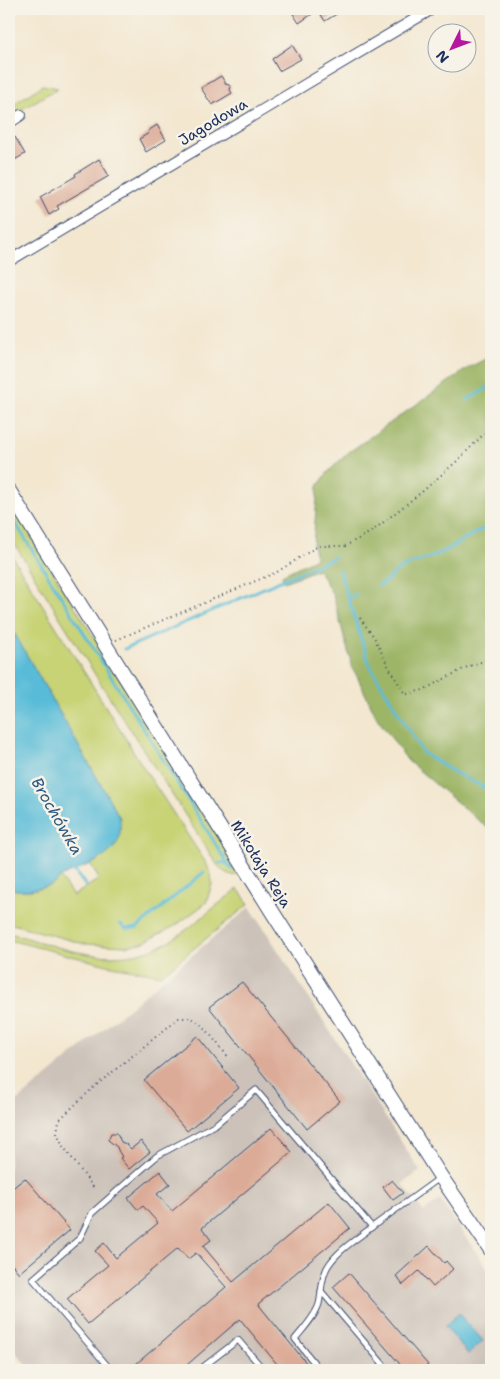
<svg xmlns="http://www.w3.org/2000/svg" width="500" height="1379" font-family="'Shantell Sans',sans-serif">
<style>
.industrial{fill:#ccc2b9}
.green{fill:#c7d375;stroke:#71816a}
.forest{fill:#9db566;stroke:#5c7262}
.water{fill:#59bcd8;stroke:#3a769b}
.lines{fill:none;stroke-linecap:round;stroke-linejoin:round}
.stream{stroke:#59bcd8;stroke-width:3}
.building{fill:#dcab97}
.lane-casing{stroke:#3b4b6f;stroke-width:7}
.street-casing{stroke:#3b4b6f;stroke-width:12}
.secondary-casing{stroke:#3b4b6f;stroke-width:16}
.path{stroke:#3b4b6f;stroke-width:2;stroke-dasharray:1 4;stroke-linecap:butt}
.lane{stroke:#fff;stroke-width:5}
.street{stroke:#fff;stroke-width:10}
.secondary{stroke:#fff;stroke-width:14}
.labels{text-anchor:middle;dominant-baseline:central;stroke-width:5;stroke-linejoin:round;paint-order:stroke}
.street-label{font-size:15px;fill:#1b2f5e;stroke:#f7f3e8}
.water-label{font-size:16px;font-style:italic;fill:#2e5983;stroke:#f7f3e8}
</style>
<rect width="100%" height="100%" fill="#f7f3e8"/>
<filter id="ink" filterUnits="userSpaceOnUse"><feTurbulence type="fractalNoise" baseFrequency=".02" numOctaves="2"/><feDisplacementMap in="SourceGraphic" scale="10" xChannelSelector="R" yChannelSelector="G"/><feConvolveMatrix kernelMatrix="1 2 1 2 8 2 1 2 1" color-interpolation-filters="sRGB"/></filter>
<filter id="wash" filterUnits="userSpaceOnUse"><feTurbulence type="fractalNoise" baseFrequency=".0096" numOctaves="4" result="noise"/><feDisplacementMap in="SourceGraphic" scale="20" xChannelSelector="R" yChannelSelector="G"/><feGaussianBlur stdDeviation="1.12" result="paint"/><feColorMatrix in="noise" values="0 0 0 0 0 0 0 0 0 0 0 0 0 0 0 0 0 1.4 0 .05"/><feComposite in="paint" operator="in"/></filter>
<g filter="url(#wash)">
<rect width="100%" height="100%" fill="#f3e7d0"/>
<polygon class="industrial" points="250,907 420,1171 402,1184 424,1212 440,1200 491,1274 491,1370 30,1370 9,1344 9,1108"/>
<g class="green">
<polygon points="43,85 58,88 9,117 9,107"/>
<path d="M9,501l230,369 1,5c-10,2 -16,-3 -22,-9l-117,-182 -92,-149z"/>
<path d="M9,551l136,219 61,93 5,11 1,10 -6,19 -31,23 -33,17 -16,3 -42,-2 -75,-21v-35c15,6 40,0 51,-11l13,19 26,-17 -9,-16 6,-1 24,-44 -107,-187 -4,-1z"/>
<path d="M238,889l11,15 -88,71 -54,-10 -98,-25v-7c55,15 107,39 162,7 22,-13 46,-36 67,-51z"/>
</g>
<polygon class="forest" points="491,356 491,831 408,761 377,718 352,666 333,595 318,569 284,582 282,575 316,558 313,545 318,486 328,472 349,452 468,368"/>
<g class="water">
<path d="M9,630l4,1 107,187c0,7 1,16 -2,23 -8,19 -38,26 -55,35 -5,2 -7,7 -12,9 -14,4 -28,8 -42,3z"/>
<polygon points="459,1313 483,1341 468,1354 445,1326"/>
</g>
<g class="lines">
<g class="stream">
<polyline points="467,400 491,386"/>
<polyline points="9,513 228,864"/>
<polyline points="339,570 348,598 356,594"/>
<path d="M378,586c9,-4 14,-12 22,-17 13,-8 30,-10 43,-17 16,-9 31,-21 48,-26"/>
<polyline points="348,598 370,666 423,753 454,772 491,791"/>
<polyline points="124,649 335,557"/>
<polyline points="219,863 226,863 232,869"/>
<polyline points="73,869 86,886"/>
<polyline points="120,924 126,929 137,928 204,872"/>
</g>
</g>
<g id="blocks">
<g class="building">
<polygon points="290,9 345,9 325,21 318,10 299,23"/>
<polygon points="292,45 301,59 279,71 272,59"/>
<polygon points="221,76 226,84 231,86 230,90 232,93 212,105 201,88"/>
<polygon points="157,125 166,140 146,152 139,139 149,133 148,131"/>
<polygon points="15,137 25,154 9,163 9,141"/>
<polygon points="99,159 109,176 57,206 59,209 49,215 40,197 76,176 75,174"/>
<polygon points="242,982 340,1101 307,1129 209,1007"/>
<polygon points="197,1036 239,1088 187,1131 144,1080"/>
<polygon points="271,1128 292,1152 202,1228 211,1240 203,1246 233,1282 329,1202 350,1228 258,1304 312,1370 282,1370 240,1319 181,1370 129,1370 226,1287 196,1253 188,1259 178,1248 88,1324 67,1299 108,1265 95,1251 104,1243 116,1258 158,1223 143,1206 138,1210 128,1198 160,1171 170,1184 157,1194 172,1211"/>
<polygon points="111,1133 117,1133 121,1142 126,1144 131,1149 141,1141 150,1152 129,1169 120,1158 122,1157 118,1150 117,1147 108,1140"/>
<polygon points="25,1178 70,1230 19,1273 9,1261 9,1191"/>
<polygon points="392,1180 403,1193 393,1200 383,1187"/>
<polygon points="429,1246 444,1263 446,1261 453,1269 433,1287 419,1271 403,1285 396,1276"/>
<polygon points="349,1273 428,1365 421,1370 405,1370 333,1287"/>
</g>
</g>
</g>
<g filter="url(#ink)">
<use href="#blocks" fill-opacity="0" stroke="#3b4b6f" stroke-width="1"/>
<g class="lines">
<defs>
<g id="lane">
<polyline points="372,1227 441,1177"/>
<polyline points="321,1291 388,1370"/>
<path d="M111,1370l-78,-91 47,-41 12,-25 65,-57 59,-32 40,-34 116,137c-15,12 -34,23 -44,39 -7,11 -6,25 -9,38 -4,13 -16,25 -24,35l25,31"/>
<polyline points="199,1370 238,1340 264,1370"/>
</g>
<g id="street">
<polyline points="9,123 21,115"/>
<polyline points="9,261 432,9"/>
</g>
<polyline id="secondary" points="9,491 273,913 441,1177 491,1250"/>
</defs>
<use href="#lane" class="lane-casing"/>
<use href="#street" class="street-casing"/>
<use href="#secondary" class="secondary-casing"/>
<g class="path">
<polyline points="360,618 374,637 387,664 403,691 407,694 423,690 465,668 491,658"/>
<polyline points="116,640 277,572 318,546 345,546 371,532 423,491 457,461 491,427"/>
<polyline points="93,1187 63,1146 57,1133 59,1120 94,1087 179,1018 192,1018 205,1028 229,1058"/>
<polyline points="487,1261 491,1268"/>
<polyline points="482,1370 490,1364"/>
</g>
<use href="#lane" class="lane"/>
<use href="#street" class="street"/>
<use href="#secondary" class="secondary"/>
</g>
</g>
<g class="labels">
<g class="street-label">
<text transform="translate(213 122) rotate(-31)">Jagodowa</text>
<text transform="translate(261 864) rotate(58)">Mikołaja Reja</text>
</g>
<g class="water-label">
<text transform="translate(57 816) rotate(60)">Brochówka</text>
</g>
</g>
<rect width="500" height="1379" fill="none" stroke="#f7f3e8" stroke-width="30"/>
<g transform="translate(452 48) rotate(228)"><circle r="24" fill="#f7f3e8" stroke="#9fa5b1"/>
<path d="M0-4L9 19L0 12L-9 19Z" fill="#b5179e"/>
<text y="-8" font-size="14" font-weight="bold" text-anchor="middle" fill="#1b2f5e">N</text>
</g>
</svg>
